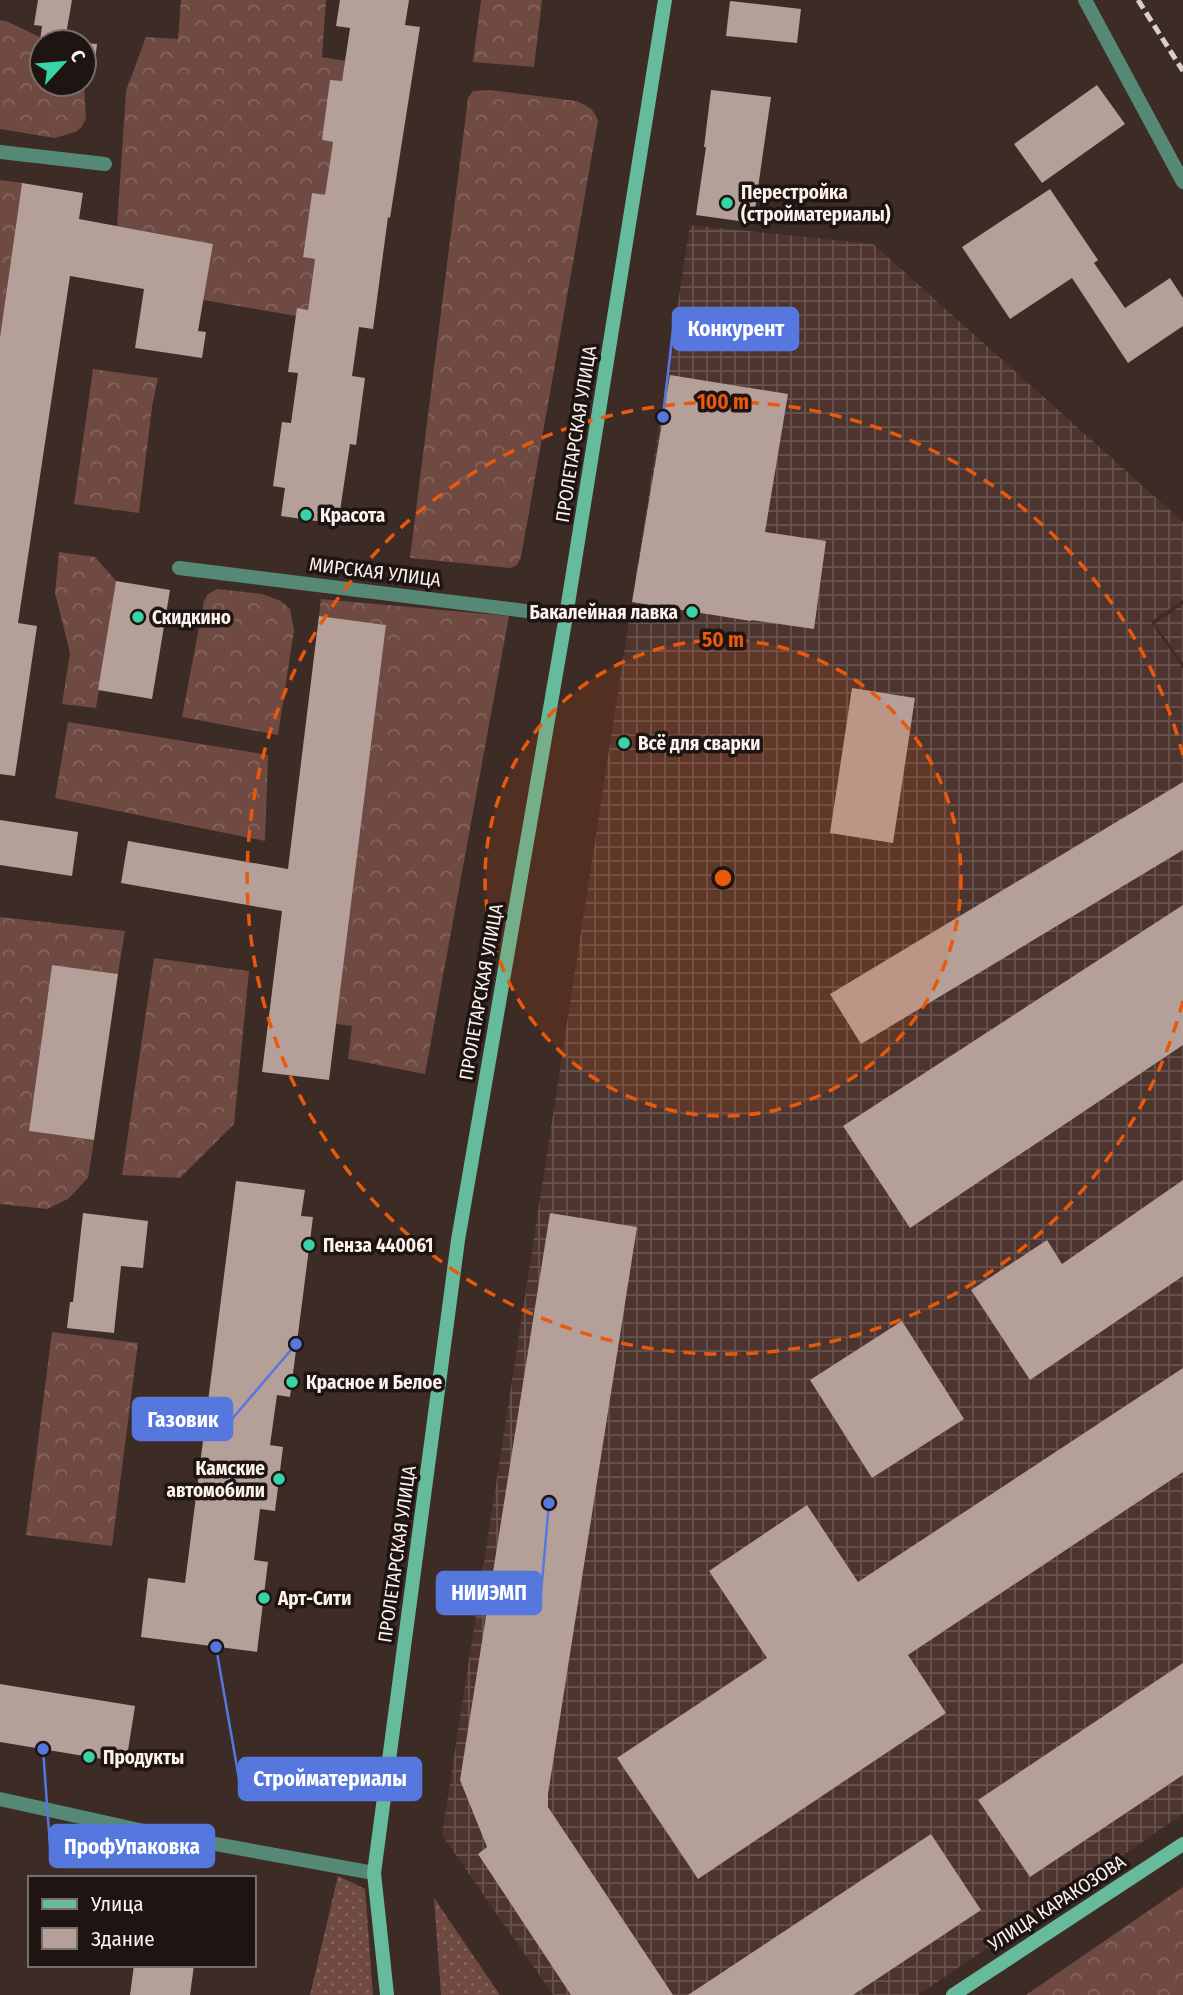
<svg xmlns="http://www.w3.org/2000/svg" width="1183" height="1995" font-family="'Fira Sans Condensed',sans-serif">
<style>
.industrial{fill:url(#industrial-grid)}
.grass{fill:url(#grass-dots)}
.forest{fill:url(#forest-crowns)}
.building{fill:#b59f99}
.lines{fill:none;stroke-linecap:round;stroke-linejoin:round}
.minor{stroke:#558976;stroke-width:14}
.secondary{stroke:#66bb9d;stroke-width:14}
.rail{stroke:#dbcdca;stroke-width:5;stroke-dasharray:10 5;stroke-linecap:butt}
.ring{fill:none;stroke:#e8590c;stroke-width:3.5;stroke-dasharray:12 9}
.poi-dot{fill:#36d4a7;stroke:#1e1513;stroke-width:2.5}
.labels{text-anchor:middle;dominant-baseline:central;stroke-width:7;stroke-linejoin:round;paint-order:stroke}
.poi-label{font-size:19px;font-weight:bold;fill:#fef2ef;stroke:#1e1513;text-anchor:start}
.street-label{font-size:19px;fill:#fef2ef;stroke:#1e1513}
.centre{fill:#e8590c;stroke:#1e1513;stroke-width:3.5}
.ring-label{font-size:21px;text-anchor:middle;font-weight:bold;fill:#e8590c;stroke:#1e1513;stroke-width:7;stroke-linejoin:round;paint-order:stroke}
.leader{fill:none;stroke:#5577de;stroke-width:2.5}
.callout-dot{fill:#5577de;stroke:#1e1513;stroke-width:2.5}
.callout{fill:#5577de;stroke:#5577de;stroke-width:2.5}
.callout-label{font-size:21px;text-anchor:middle;font-weight:bold;fill:#fff}
</style>
<defs>
<pattern id="industrial-grid" width="8" height="8" patternUnits="userSpaceOnUse" patternTransform="scale(1.75)"><rect width="8" height="8" fill="#4d342e"/><path d="M0 4h8M4 0v8" fill="none" stroke="#68524d"/></pattern>
<pattern id="grass-dots" width="8" height="8" patternUnits="userSpaceOnUse" patternTransform="scale(1.75)"><rect width="8" height="8" fill="#6f4a42"/><path d="M2 2h.1M6 6h.1" fill="none" stroke="#85655e" stroke-width="1.8" stroke-linecap="round"/></pattern>
<pattern id="forest-crowns" width="20" height="18" patternUnits="userSpaceOnUse" patternTransform="scale(1.75)"><rect width="20" height="18" fill="#6f4a42"/><path d="M2 6a3 3 0 1 1 6 0M12 15a3 3 0 1 1 6 0" fill="none" stroke="#85655e"/></pattern>
</defs>
<rect width="100%" height="100%" fill="#3d2b26"/>
<g class="industrial">
<polygon points="690,225 873,244 1183,522 1183,600 1151,622 1183,669 1183,1814 918,1995 553,1995 442,1835"/>
<polygon points="1183,604 1183,663 1155,624"/>
</g>
<g class="grass">
<polygon points="338,1876 365,1889 373,1995 310,1995"/>
<polygon points="434,1898 500,1995 441,1995"/>
</g>
<g class="forest">
<polygon points="181,0 326,0 322,57 345,61 342,81 322,140 333,142 325,195 312,194 303,256 315,259 308,310 298,309 296,316 203,300 213,244 117,226 126,91 146,37 178,39"/>
<polygon points="481,0 542,0 534,67 473,62"/>
<polygon points="0,20 6,21 40,37 36,70 42,71 42,84 84,84 86,119 81,128 75,132 55,138 0,129"/>
<path d="M490,90l86,11c11,4 18,8 22,20l-77,436 -4,8 -6,3 -101,-10 58,-460 5,-7z"/>
<polygon points="0,180 22,183 0,337"/>
<polygon points="93,369 158,378 152,407 139,513 74,504"/>
<polygon points="59,552 95,557 116,581 96,708 62,704 70,653 55,593"/>
<polygon points="217,589 262,594 281,601 290,609 294,630 278,735 182,717 204,601 208,594"/>
<polygon points="321,599 509,616 425,1074 348,1059 352,1026 336,1024 386,625 319,616"/>
<polygon points="68,722 268,755 265,841 55,798"/>
<polygon points="0,917 125,931 118,974 52,965 29,1131 94,1140 88,1178 68,1199 47,1209 0,1204"/>
<polygon points="154,958 249,971 234,1124 180,1178 122,1175"/>
<polygon points="52,1332 138,1343 112,1546 26,1535"/>
<polygon points="1183,1887 1183,1995 1026,1995"/>
</g>
<g class="building">
<polygon points="38,0 72,0 65,40 79,42 42,42 42,70 36,70 42,26 34,25"/>
<polygon points="340,0 409,0 405,25 420,27 390,218 388,217 373,329 359,327 352,376 365,378 356,445 350,444 338,524 281,516 285,488 273,486 282,422 291,423 298,373 288,372 297,308 308,310 315,259 303,257 312,193 325,195 333,142 322,140 330,80 342,81 350,28 336,26"/>
<polygon points="730,1 801,9 797,43 726,36"/>
<polygon points="84,43 97,44 93,78 84,76"/>
<polygon points="1097,85 1125,124 1042,183 1014,144"/>
<polygon points="711,90 771,97 753,223 696,215 706,147 704,147"/>
<polygon points="22,183 83,193 79,219 213,244 198,331 206,332 202,358 135,348 144,289 70,276 18,623 37,626 15,776 0,774 0,337"/>
<polygon points="1050,189 1098,260 1094,263 1125,308 1170,278 1183,298 1183,326 1128,363 1072,278 1010,319 962,247"/>
<polygon points="670,375 788,394 765,532 826,541 814,629 751,620 751,621 632,602"/>
<polygon points="116,581 170,590 152,699 98,690"/>
<polygon points="319,616 386,625 329,1080 262,1072 282,911 121,883 128,841 288,869"/>
<polygon points="852,688 915,698 893,843 830,833"/>
<polygon points="1183,782 1183,850 861,1044 830,994"/>
<polygon points="0,820 78,832 72,876 0,865"/>
<polygon points="1183,905 1183,1045 910,1228 843,1126"/>
<polygon points="52,965 118,974 94,1140 29,1131"/>
<polygon points="1183,1180 1183,1276 1030,1380 971,1290 1047,1240 1062,1264"/>
<polygon points="236,1181 305,1190 301,1216 313,1217 290,1397 277,1395 270,1445 283,1447 275,1511 260,1509 254,1560 268,1562 257,1652 141,1637 148,1578 185,1583"/>
<polygon points="83,1213 148,1221 143,1268 121,1266 114,1333 67,1328 70,1302 73,1302"/>
<polygon points="550,1213 637,1227 548,1794 548,1807 673,1995 571,1995 478,1854 487,1847 460,1780"/>
<polygon points="902,1321 964,1419 872,1478 810,1380"/>
<polygon points="1183,1368 1183,1472 908,1655 946,1713 698,1879 617,1758 767,1658 709,1571 807,1505 858,1582"/>
<polygon points="1183,1663 1183,1775 1030,1877 978,1800"/>
<polygon points="0,1684 135,1706 126,1763 0,1742"/>
<polygon points="931,1834 981,1910 853,1995 688,1995"/>
<polygon points="134,1965 194,1965 190,1995 130,1995"/>
</g>
<g class="lines">
<g class="minor">
<polyline points="1085,0 1183,182"/>
<polyline points="0,152 105,164"/>
<polyline points="179,568 566,616"/>
<polyline points="0,1799 144,1831 374,1873"/>
</g>
<g class="secondary">
<polyline points="387,1995 374,1873 458,1240 566,616 665,0"/>
<polyline points="953,1995 1183,1844"/>
</g>
<polyline class="rail" points="1138,0 1183,71"/>
</g>
<circle cx="723" cy="878" r="238" fill="#e8590c" fill-opacity=".12"/>
<g class="ring">
<circle cx="723" cy="878" r="238"/>
<path d="M1183 1001A476 476 0 1 1 1183 755"/>
</g>
<g class="poi-dot">
<circle cx="727" cy="203" r="7"/>
<circle cx="306" cy="515" r="7"/>
<circle cx="692" cy="612" r="7"/>
<circle cx="138" cy="617" r="7"/>
<circle cx="624" cy="743" r="7"/>
<circle cx="309" cy="1245" r="7"/>
<circle cx="292" cy="1382" r="7"/>
<circle cx="279" cy="1479" r="7"/>
<circle cx="264" cy="1598" r="7"/>
<circle cx="89" cy="1757" r="7"/>
</g>
<g class="labels">
<g class="poi-label">
<text x="741" y="192">Перестройка<tspan x="741" dy="22">(стройматериалы)</tspan></text>
<text x="320" y="515">Красота</text>
<text x="678" y="612" text-anchor="end">Бакалейная лавка</text>
<text x="152" y="617">Скидкино</text>
<text x="638" y="743">Всё для сварки</text>
<text x="323" y="1245">Пенза 440061</text>
<text x="306" y="1382">Красное и Белое</text>
<text x="265" y="1468" text-anchor="end">Камские<tspan x="265" dy="22">автомобили</tspan></text>
<text x="278" y="1598">Арт-Сити</text>
<text x="103" y="1757">Продукты</text>
</g>
<g class="street-label">
<text transform="translate(576 434) rotate(-81)">ПРОЛЕТАРСКАЯ УЛИЦА</text>
<text transform="translate(375 572) rotate(7)">МИРСКАЯ УЛИЦА</text>
<text transform="translate(481 992) rotate(-80)">ПРОЛЕТАРСКАЯ УЛИЦА</text>
<text transform="translate(397 1554) rotate(-82)">ПРОЛЕТАРСКАЯ УЛИЦА</text>
<text transform="translate(1057 1903) rotate(-33)">УЛИЦА КАРАКОЗОВА</text>
</g>
</g>
<circle cx="723" cy="878" r="10" class="centre"/>
<g class="ring-label">
<text x="723" y="409">100 m</text>
<text x="723" y="647">50 m</text>
</g>
<path class="leader" d="M663 417L673 329M296 1344L232 1419M549 1503L541 1593M216 1647L239 1779M43 1749L50 1846"/>
<g class="callout-dot">
<circle cx="663" cy="417" r="7"/>
<circle cx="296" cy="1344" r="7"/>
<circle cx="549" cy="1503" r="7"/>
<circle cx="216" cy="1647" r="7"/>
<circle cx="43" cy="1749" r="7"/>
</g>
<g class="callout">
<rect x="673" y="308" width="125" height="42" rx="7"/>
<rect x="133" y="1398" width="99" height="42" rx="7"/>
<rect x="437" y="1572" width="104" height="42" rx="7"/>
<rect x="239" y="1758" width="182" height="42" rx="7"/>
<rect x="50" y="1825" width="164" height="42" rx="7"/>
</g>
<g class="callout-label">
<text x="736" y="336">Конкурент</text>
<text x="183" y="1427">Газовик</text>
<text x="489" y="1600">НИИЭМП</text>
<text x="330" y="1786">Стройматериалы</text>
<text x="132" y="1854">ПрофУпаковка</text>
</g>
<rect x="28" y="1876" width="228" height="91" fill="#1e1513" stroke="#786d6b" stroke-width="2"/>
<rect x="42" y="1899" width="35" height="10" fill="#66bb9d" stroke="#786d6b" stroke-width="2"/>
<text x="91" y="1911" font-size="21" fill="#fef2ef">Улица</text>
<rect x="42" y="1928" width="35" height="21" fill="#b59f99" stroke="#786d6b" stroke-width="2"/>
<text x="91" y="1946" font-size="21" fill="#fef2ef">Здание</text>
<g transform="translate(63 63) rotate(64)"><circle r="33" fill="#1e1513" stroke="#786d6b" stroke-width="2"/>
<path d="M0-5L12 26L0 18L-12 26Z" fill="#36d4a7"/>
<text y="-10" font-size="19" font-weight="bold" text-anchor="middle" fill="#fef2ef">С</text>
</g>
</svg>
